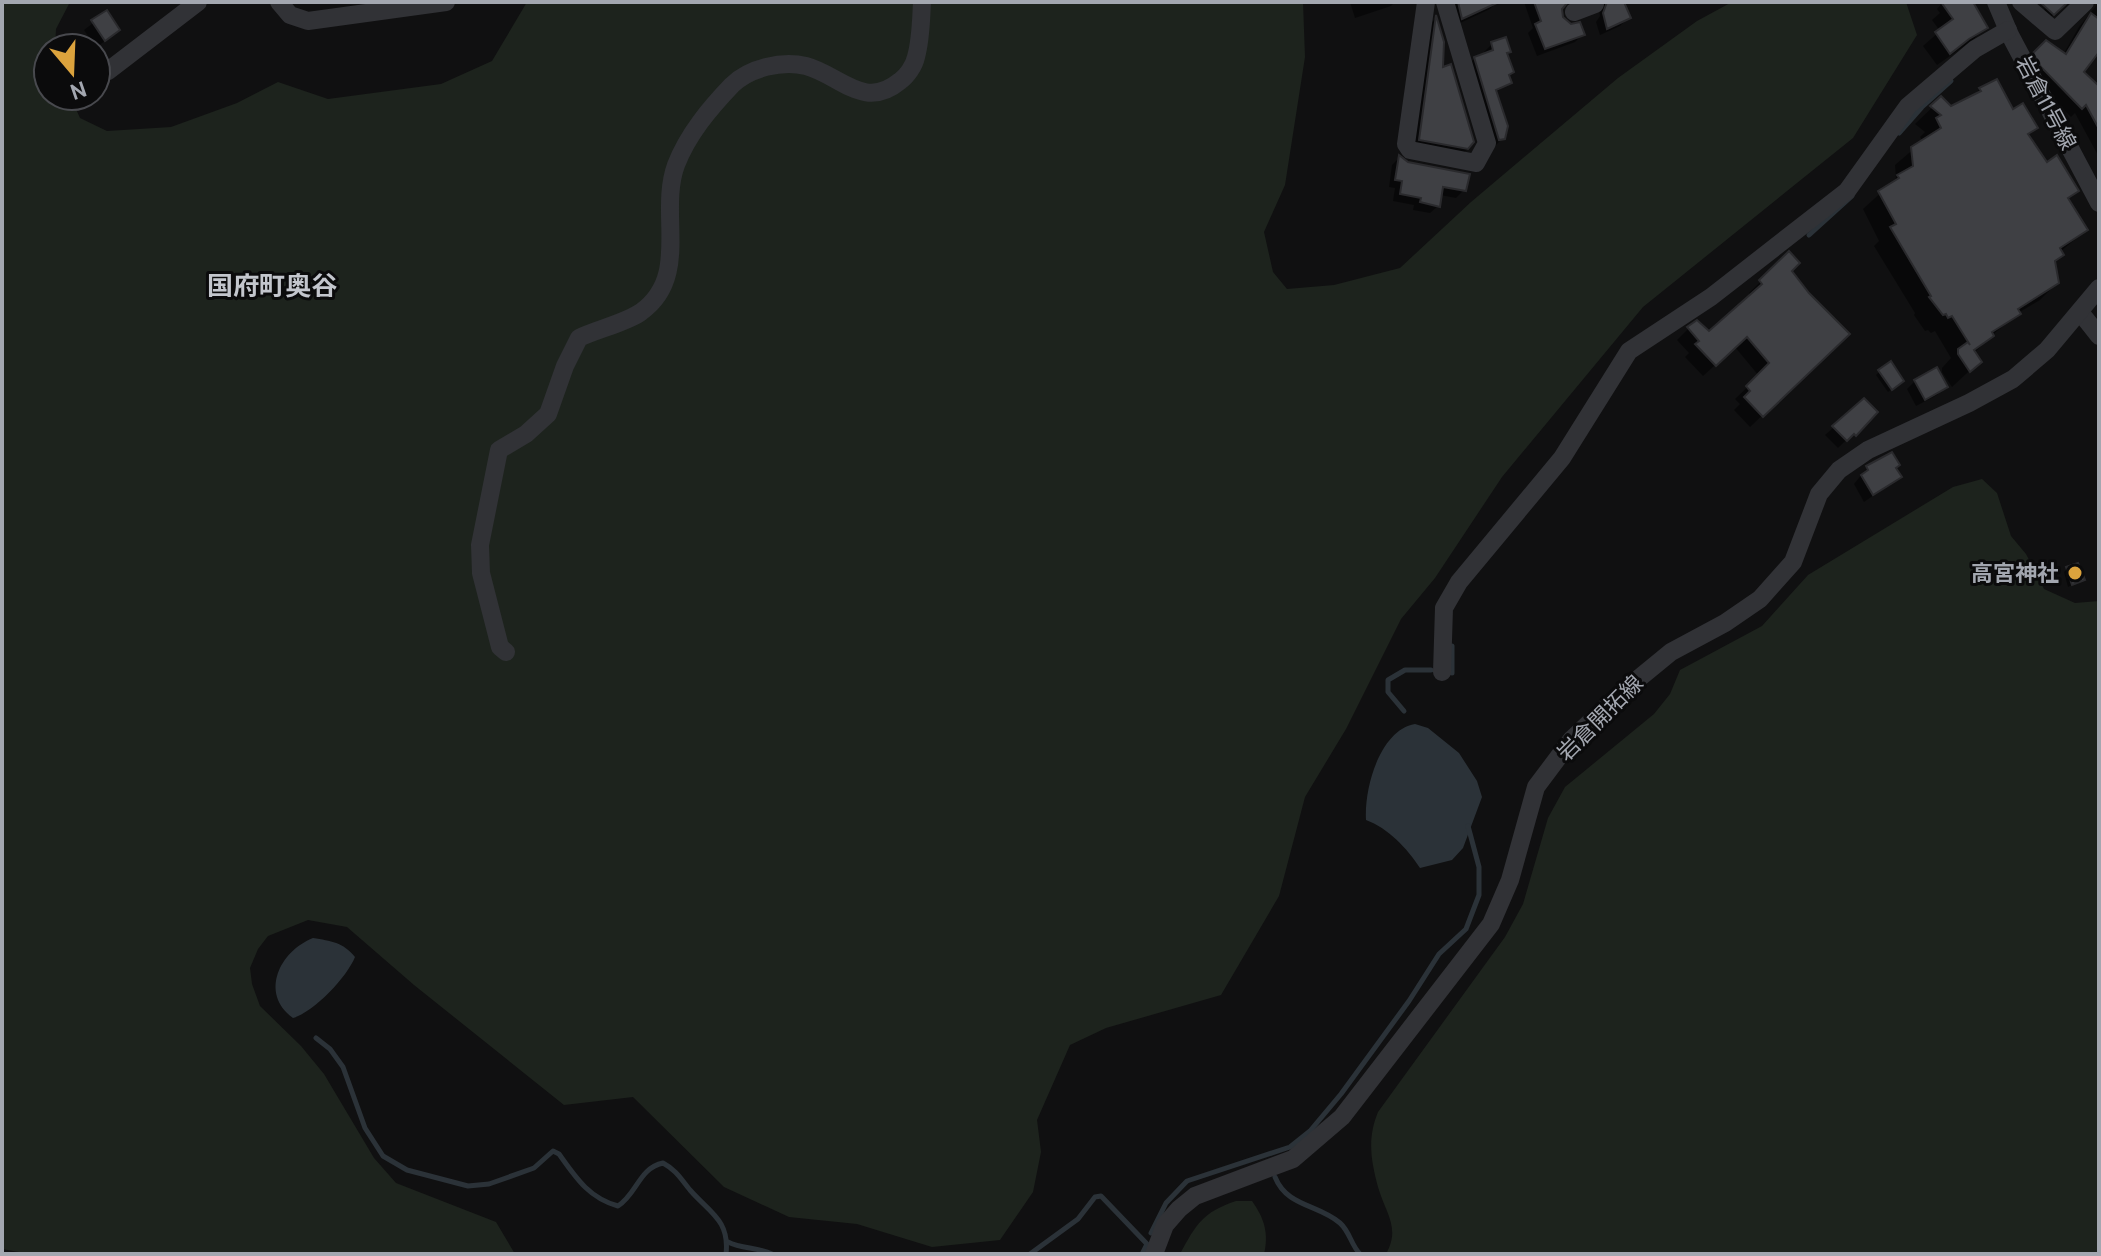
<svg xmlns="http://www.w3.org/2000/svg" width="2101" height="1256" font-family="Cabin,'Noto Sans JP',sans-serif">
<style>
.green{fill:#1d231d}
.water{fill:#2b3238}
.shadow{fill:#0007}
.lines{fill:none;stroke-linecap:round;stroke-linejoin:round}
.stream{stroke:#2b3238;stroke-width:5}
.building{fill:#3f4044;stroke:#2a2a2d;stroke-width:2}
.minor{stroke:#313236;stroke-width:18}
.poi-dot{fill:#dca33d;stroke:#0b0b0c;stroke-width:3}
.labels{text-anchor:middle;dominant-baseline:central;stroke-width:6;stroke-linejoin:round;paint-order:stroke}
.street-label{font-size:22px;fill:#a3a7b0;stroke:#0b0b0c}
.poi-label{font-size:22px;font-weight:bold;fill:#a3a7b0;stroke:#0b0b0c;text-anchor:end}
.quarter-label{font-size:26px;font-weight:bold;fill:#c3c6cd;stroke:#0b0b0c}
</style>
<rect width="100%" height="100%" fill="#101011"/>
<g class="green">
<polygon points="2,2 70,2 56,29 55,48 48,48 48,96 70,96 80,118 107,131 171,127 237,103 278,82 328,99 441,84 492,61 527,2 1303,2 1305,57 1285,185 1264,232 1273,272 1287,289 1334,285 1400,268 1471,202 1618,78 1697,21 1732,2 1906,2 1917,35 1853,138 1643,307 1502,477 1435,578 1401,619 1346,729 1305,797 1279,896 1221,995 1106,1028 1070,1045 1037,1120 1041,1152 1033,1192 1000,1240 932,1247 857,1224 789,1217 724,1187 633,1097 564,1105 414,985 347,927 308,920 268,936 258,949 250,968 252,984 260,1006 301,1046 324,1074 374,1158 396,1183 496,1222 515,1254 30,1254 2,1249"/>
<path d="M1982,479l15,14 14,43 15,18 18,35 31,14 24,-2v653h-713c15,-26 -1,-42 -8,-67 -7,-27 -11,-48 0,-75l127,-175 18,-33 25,-86 17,-31 89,-73 16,-20 10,-24 82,-44 46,-51 145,-88z"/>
<path d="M1236,1201h16c12,17 17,32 12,53h-84c16,-30 23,-42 56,-53z"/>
</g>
<g class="water">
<path d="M1415,724l13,4 31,25 18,28 5,16 -19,51 -11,12 -32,8c-13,-20 -32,-40 -54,-48 -2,-32 14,-90 49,-96z"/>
<path d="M313,938c18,3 30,4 42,19 -8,20 -41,55 -62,61 -34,-25 -13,-67 20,-80z"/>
</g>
<g class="shadow">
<polygon points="1350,2 1395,2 1391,6 1355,18"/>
<polygon points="1446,2 1497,2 1490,9 1458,24"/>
<polygon points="1524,2 1566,2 1562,6 1561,18 1583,34 1575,42 1537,56 1528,33 1533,28"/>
<polygon points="1592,2 1622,2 1628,18 1620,26 1600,35 1596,22 1600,16 1599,7"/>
<polygon points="1943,2 1972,2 1985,27 1973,40 1937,65 1923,46 1940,31 1932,20 1940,13 1937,9"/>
<polygon points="2039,2 2067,2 2046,21 2039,15 2045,9"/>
<polygon points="2099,2 2099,48 2082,73 2099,89 2099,157 2075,113 2071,117 2031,77 2024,65 2047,42 2063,55 2079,27"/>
<polygon points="106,13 118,30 96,48 84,30"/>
<polygon points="1435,19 1442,42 1440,70 1469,148 1461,155 1413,146 1430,24"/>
<polygon points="1492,44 1505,54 1509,83 1495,93 1503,138 1495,146 1467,66 1475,58 1485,55 1484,52"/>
<polygon points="1980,89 2035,128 2027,136 2046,164 2076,191 2067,200 2086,230 2060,252 2053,263 2057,283 2040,300 2018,313 1989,338 1974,353 1980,361 1952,387 1942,372 1942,368 1951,358 1935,331 1931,333 1928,330 1925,331 1914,315 1915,313 1874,246 1879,241 1863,209 1896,179 1895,165 1923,141 1920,137 1925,132 1915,124 1941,99 1950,108 1971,98"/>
<polygon points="1399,158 1407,164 1464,190 1456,198 1440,195 1438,206 1430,213 1413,210 1414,205 1393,201 1395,188 1389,187 1392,165"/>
<polygon points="1789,254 1790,271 1836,345 1750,427 1734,410 1740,404 1735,399 1759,376 1735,347 1703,376 1685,357 1689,353 1677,340 1689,328 1709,334 1751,296 1749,293"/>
<polygon points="1880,371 1898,384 1888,392 1876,375"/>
<polygon points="1915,381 1945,387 1937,395 1916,406 1907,389"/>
<polygon points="1864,401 1875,412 1838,448 1825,435"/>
<polygon points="1867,468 1894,468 1900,477 1864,502 1854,484"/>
<polygon points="2067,569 2082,580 2068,587 2064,572"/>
</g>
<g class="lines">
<g class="stream">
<polyline points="1899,133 1922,107 1951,81"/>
<polyline points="1809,235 1852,196"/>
<polyline points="1452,646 1452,673"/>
<polyline points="1404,711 1388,692 1388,680 1405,670 1431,670"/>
<path d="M316,1038l14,11 13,18 22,61 18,28 24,14 61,16 21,-2 45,-16 19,-17 6,3c17,24 30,44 59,52 19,-12 21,-38 45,-43 13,7 18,16 27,27 19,22 40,30 36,64"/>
<path d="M1275,1177c12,30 43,27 65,46 10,9 11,22 20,31"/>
<polyline points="1151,1233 1166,1203 1187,1181 1290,1147 1310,1131 1341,1094 1409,1001 1439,954 1466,929 1479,895 1479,867 1468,826"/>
<path d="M728,1242c14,7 29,5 44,12"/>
<polyline points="1030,1254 1078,1219 1095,1197 1101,1196 1147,1244 1142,1254"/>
</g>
</g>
<g class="building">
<polygon points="1458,2 1496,2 1497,3 1462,19"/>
<polygon points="1534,2 1568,2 1562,9 1563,17 1571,24 1580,22 1585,35 1545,49 1535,24 1541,21"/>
<polygon points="1607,2 1624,2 1631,18 1607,29 1603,13"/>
<polygon points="1941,2 1973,2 1988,28 1969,39 1950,54 1935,32 1953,19"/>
<polygon points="2040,2 2068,2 2054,15"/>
<polygon points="107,10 120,30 105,41 91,20"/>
<polygon points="2091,13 2099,19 2099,52 2084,72 2099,86 2099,129 2086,105 2082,109 2041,67 2033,53 2046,40 2066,54"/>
<polygon points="1436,15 1444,42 1443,67 1451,64 1474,142 1468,149 1419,140"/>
<polygon points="1506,37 1511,52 1507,53 1514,72 1509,75 1512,83 1496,90 1508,126 1505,139 1499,140 1474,57 1493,50 1491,42"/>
<polygon points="1997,79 2013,109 2023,103 2038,128 2028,134 2047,162 2057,155 2079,191 2068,198 2088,230 2060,248 2064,255 2055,261 2059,283 2018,309 2021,314 1992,332 1994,336 1974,350 1982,362 1970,372 1958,354 1958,349 1968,342 1970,345 1952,316 1948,318 1946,314 1943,315 1929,297 1931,296 1890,227 1896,224 1878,191 1899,178 1897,175 1913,166 1911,147 1941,128 1936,118 1941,115 1930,106 1941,96 1951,106 1981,91 1979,88"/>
<polygon points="1399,155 1408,162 1470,174 1466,191 1443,187 1440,207 1420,202 1421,198 1400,194 1402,181 1395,180"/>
<polygon points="1789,251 1800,263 1792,271 1809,293 1850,334 1763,417 1744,397 1750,391 1746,386 1769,363 1747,337 1716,366 1695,344 1699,341 1687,327 1697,320 1709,331 1762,284 1759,280"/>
<polygon points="1891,361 1904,381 1892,390 1878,370"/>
<polygon points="1937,367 1948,387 1925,400 1914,380"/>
<polygon points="1864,398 1878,412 1856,436 1854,434 1847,441 1832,426"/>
<polygon points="1892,452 1900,465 1896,468 1902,477 1873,495 1861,475 1868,470 1866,466"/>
<polygon points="2078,563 2085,580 2072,585 2066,567"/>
</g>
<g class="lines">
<g class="minor">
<polyline points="279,2 290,15 308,21 446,2"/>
<polyline points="1426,2 1406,144 1410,150 1476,163 1487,143 1445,2"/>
<polyline points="1996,2 2010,35 2099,203"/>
<polyline points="2021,2 2055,31 2085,2"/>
<polyline points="1574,12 1595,4"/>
<polyline points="108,71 198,2"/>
<polyline points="2080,312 2099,336"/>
<path d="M506,652l-6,-5 -19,-74 -1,-28 19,-95 27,-16 22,-20 17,-48 14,-28c16,-8 49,-16 62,-26 50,-36 17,-98 35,-147 12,-31 34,-57 56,-80 17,-17 50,-25 74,-19 34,9 58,45 94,15 7,-5 14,-15 16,-24 5,-18 5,-37 6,-55"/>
<polyline points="1442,672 1444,608 1459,582 1562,458 1629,351 1711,297 1847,191 1908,106 1975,49 2008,30"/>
<polyline points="1154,1254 1165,1225 1179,1209 1195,1196 1293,1159 1342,1117 1491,924 1510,880 1536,787 1572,739 1621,693 1671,652 1725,623 1760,599 1793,562 1819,494 1839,470 1868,450 1969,403 2013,379 2047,350 2099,288"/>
</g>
</g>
<circle class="poi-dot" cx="2075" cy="573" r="8"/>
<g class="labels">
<g class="street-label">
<text transform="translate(2046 103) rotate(62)">岩倉11号線</text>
<text transform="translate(1600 718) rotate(-45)">岩倉開拓線</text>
</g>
<g class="poi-label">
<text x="2059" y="573">高宮神社</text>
</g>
<g class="quarter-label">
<text x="272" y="286">国府町奥谷</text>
</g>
</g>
<rect width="2101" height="1256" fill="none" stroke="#a3a7b0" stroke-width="8"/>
<g transform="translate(72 72) rotate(161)"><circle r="38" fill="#0b0b0c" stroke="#48494e" stroke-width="2"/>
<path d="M0-6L14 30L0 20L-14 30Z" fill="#dca33d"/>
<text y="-12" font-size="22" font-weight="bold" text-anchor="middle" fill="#a3a7b0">N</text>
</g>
</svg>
